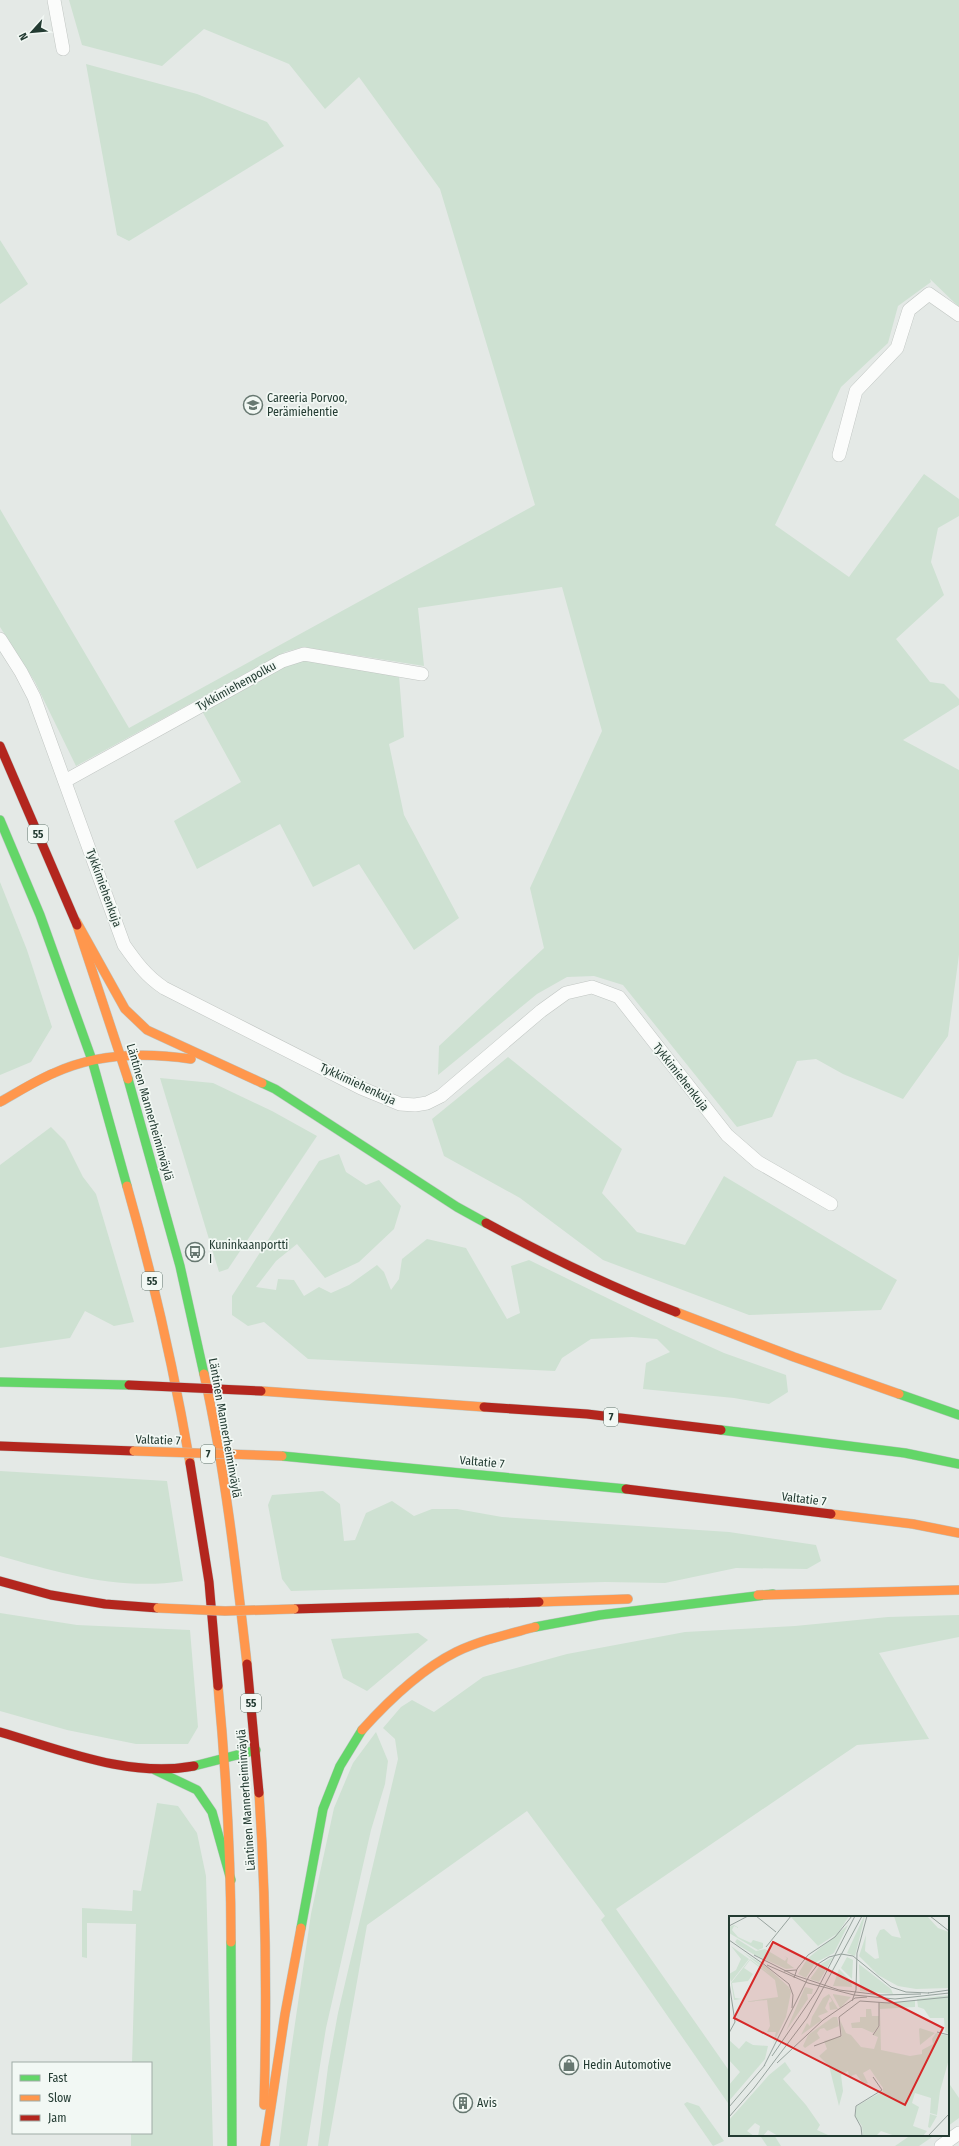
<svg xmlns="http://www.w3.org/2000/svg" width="959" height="2146" font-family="'Fira Sans Condensed',sans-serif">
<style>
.green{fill:#cee1d2}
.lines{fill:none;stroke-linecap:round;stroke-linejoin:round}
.street-casing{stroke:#c1c6c3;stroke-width:14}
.fast-casing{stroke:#bdc5c2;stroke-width:10}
.slow-casing{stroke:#bdc5c2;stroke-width:10}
.jam-casing{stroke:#bdc5c2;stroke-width:10}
.street{stroke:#fbfcfb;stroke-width:13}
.fast{stroke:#63d668;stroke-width:9}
.slow{stroke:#ff974d;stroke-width:9}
.jam{stroke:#b3261e;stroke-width:9}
.slow-bridge-casing{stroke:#bdc5c2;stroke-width:10;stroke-linecap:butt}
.jam-bridge-casing{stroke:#bdc5c2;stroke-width:10;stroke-linecap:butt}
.slow-bridge{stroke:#ff974d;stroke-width:9}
.jam-bridge{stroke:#b3261e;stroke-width:9}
.labels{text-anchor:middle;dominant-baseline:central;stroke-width:3.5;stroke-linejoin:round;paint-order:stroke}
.shield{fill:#f2f8f4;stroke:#61746c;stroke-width:1}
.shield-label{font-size:11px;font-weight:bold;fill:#233b32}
.poi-label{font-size:12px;fill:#233b32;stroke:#f2f8f4;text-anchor:start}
.street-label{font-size:12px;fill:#233b32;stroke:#f2f8f4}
.inset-road{fill:none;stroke:#97a39e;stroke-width:1}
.view{fill:#d62828;fill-opacity:0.15;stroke:#d62828;stroke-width:2}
.inset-edge{fill:none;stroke:#233b32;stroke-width:2}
</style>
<rect width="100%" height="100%" fill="#e4e9e6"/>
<g class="green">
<polygon points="69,0 959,0 959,307 930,279 931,282 898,306 888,343 841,387 775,525 849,577 924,474 959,499 959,516 938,528 931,562 944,595 896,639 930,682 944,684 959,699 959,705 903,740 959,770 959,955 948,1036 903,1099 843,1074 816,1059 797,1061 772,1117 737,1127 623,985 594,976 567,977 537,994 438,1075 439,1046 544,948 530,888 602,731 562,587 418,608 424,666 303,647 285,652 76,766 35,682 0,627 0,509 129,728 535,505 440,189 359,77 325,109 289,64 204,29 162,66 82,45"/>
<polygon points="86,64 197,94 267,122 284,146 129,241 117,235"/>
<polygon points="0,240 28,284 0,304"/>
<polygon points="304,659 399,676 404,737 389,744 404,815 459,918 414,950 359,864 313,887 280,824 197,869 174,821 241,782 202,711 284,666"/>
<polygon points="0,882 27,950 52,1027 31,1062 0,1075"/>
<polygon points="508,1057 622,1149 602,1193 637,1232 685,1245 724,1176 897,1280 881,1310 749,1315 603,1260 520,1198 444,1156 432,1119"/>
<polygon points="160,1078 213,1083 272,1111 317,1136 228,1269 219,1272"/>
<polygon points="51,1127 65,1141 83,1177 96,1194 134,1322 114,1326 85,1311 70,1338 0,1348 0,1165"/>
<polygon points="339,1154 346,1172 366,1185 379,1180 401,1206 394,1229 359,1262 325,1278 297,1244 276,1261 256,1287 276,1290 278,1279 294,1280 304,1296 319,1287 331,1293 349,1285 377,1265 384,1272 391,1290 399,1279 402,1259 427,1239 466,1248 507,1319 520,1313 511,1266 529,1260 673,1330 724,1353 786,1375 788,1392 769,1404 734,1398 643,1389 646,1363 670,1352 657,1339 632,1337 591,1339 562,1358 555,1371 308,1359 264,1322 248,1326 232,1315 232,1296 319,1161"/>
<path d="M0,1471l167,10 16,100c-63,10 -123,-8 -183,-25z"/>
<polygon points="323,1491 340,1504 344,1541 355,1540 366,1513 392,1501 414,1516 432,1509 457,1509 502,1517 729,1532 816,1545 821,1561 807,1569 736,1568 665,1583 605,1582 291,1591 282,1579 268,1505 272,1495"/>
<polygon points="0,1613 77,1625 190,1630 198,1727 188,1744 136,1744 67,1730 0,1711"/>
<polygon points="959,1615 959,1637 879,1653 929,1739 857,1745 616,1909 730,2072 730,2106 601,1920 605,1916 527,1811 367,1925 328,2146 318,2146 328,2067 338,2013 398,1759 395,1739 383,1728 401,1707 412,1700 434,1712 483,1677 567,1654 685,1632 795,1626 888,1617"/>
<polygon points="418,1633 428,1640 367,1691 343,1678 331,1639"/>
<polygon points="376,1732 388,1761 385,1784 371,1830 326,2028 307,2146 279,2146 291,2051 311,1914 334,1808 353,1763"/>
<polygon points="157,1803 178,1806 197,1833 206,1876 213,2146 131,2146 131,2133 151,2133 151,2063 132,2063 136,1924 87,1923 87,1958 82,1957 82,1908 132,1911 133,1890 141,1891"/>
<polygon points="948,2082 959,2098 959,2118 948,2126 950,2090"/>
<polygon points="687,2102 699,2106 724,2141 713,2146 684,2104"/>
<polygon points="764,2135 774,2135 781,2146 767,2146 761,2137"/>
<polygon points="911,2135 935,2135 919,2146 895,2146"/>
</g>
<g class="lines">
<defs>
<g id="street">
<polyline points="54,0 63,49"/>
<polyline points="839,455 856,391 897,348 909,310 929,294 959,315"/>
<path d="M0,639l21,33 13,25 90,248c12,17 22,31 40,43l197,100 39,16 15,1 12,-2 14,-7 100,-85 25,-18 26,-6 27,10 108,138 31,27 73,42"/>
<polyline points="65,781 282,661 304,654 422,674"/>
<polyline points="941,2146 959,2133"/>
</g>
<g id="fast">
<polyline points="0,820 40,915 92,1060 127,1186"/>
<polyline points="128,1079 180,1266 204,1374"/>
<polyline points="262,1083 275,1089 457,1207 486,1223"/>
<polyline points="0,1382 129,1385"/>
<polyline points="899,1394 959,1415"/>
<polyline points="721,1430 905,1453 959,1464"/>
<polyline points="282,1456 626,1489"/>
<polyline points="535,1627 600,1615 773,1594"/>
<polyline points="194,1766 256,1750"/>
<polyline points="155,1770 197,1790 212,1812 231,1880"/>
<polyline points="301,1928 323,1809 340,1766 362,1730"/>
<polyline points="231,1942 232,2146"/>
</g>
<g id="slow">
<polyline points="76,921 125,1009 147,1030 262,1083"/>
<polyline points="77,925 128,1079"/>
<path d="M0,1102c18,-10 35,-21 54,-29 43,-20 90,-21 137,-14"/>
<path d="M127,1186c26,91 47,184 63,277"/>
<polyline points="676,1312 794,1357 899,1394"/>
<path d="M204,1374c21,95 32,193 43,290"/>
<polyline points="261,1391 484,1407"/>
<polyline points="831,1514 913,1524 959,1533"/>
<polyline points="758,1595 959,1590"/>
<polyline points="539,1602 628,1599"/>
<path d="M218,1686c8,86 13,170 13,256"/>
<path d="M362,1730c27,-30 58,-60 94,-78 25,-12 53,-18 79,-25"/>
<path d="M259,1793c7,104 8,208 5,312"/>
<polyline points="265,2146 285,2014 301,1928"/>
</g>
<g id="jam">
<polyline points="0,746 77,925"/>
<path d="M486,1223c61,33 124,64 190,89"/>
<polyline points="484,1407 587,1414 721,1430"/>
<polyline points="0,1446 134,1451"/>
<polyline points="190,1463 209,1582 218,1686"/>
<polyline points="626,1489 831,1514"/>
<polyline points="0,1581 51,1595 105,1604 158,1608"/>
<polyline points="294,1609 539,1602"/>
<polyline points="247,1664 259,1793"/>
<path d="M0,1732c62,18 129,46 194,34"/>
</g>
</defs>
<use href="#street" class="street-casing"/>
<use href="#fast" class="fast-casing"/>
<use href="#slow" class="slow-casing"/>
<use href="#jam" class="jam-casing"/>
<use href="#street" class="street"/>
<use href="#fast" class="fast"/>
<use href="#slow" class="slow"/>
<use href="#jam" class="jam"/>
<defs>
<g id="slow-bridge">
<polyline points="134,1451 282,1456"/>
<polyline points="158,1608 225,1611 294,1609"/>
</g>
<polyline id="jam-bridge" points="129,1385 261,1391"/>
</defs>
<use href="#slow-bridge" class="slow-bridge-casing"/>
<use href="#jam-bridge" class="jam-bridge-casing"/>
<use href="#slow-bridge" class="slow-bridge"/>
<use href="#jam-bridge" class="jam-bridge"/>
</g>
<defs>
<symbol id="school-ring" viewBox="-11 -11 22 22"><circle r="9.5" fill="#f2f8f4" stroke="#677871" stroke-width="1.5"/><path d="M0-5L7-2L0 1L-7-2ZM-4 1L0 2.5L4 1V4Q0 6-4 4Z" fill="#677871"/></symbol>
<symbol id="bus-ring" viewBox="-11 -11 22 22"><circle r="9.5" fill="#f2f8f4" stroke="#677871" stroke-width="1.5"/><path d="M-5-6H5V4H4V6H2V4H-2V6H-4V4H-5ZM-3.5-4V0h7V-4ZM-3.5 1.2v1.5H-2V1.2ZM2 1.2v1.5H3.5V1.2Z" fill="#677871"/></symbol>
<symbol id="shop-ring" viewBox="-11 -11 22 22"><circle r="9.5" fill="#f2f8f4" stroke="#677871" stroke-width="1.5"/><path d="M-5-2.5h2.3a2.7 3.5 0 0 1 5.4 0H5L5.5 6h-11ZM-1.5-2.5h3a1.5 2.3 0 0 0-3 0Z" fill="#677871"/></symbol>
<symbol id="building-ring" viewBox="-11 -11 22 22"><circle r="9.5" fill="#f2f8f4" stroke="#677871" stroke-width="1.5"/><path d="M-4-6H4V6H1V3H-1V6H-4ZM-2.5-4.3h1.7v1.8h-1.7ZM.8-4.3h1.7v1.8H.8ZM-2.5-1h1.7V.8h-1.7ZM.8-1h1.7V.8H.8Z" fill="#677871"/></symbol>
</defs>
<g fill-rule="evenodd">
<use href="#school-ring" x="242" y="394" width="22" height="22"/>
<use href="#bus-ring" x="184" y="1241" width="22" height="22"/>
<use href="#shop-ring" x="558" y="2054" width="22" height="22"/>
<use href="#building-ring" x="452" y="2092" width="22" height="22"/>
</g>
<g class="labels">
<g class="shield">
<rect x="28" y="825" width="20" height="18" rx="3"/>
<rect x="142" y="1272" width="20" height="18" rx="3"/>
<rect x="604" y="1408" width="14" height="18" rx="3"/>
<rect x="201" y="1445" width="14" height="18" rx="3"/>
<rect x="241" y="1694" width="20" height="18" rx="3"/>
</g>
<g class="shield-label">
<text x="38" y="834">55</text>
<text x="152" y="1281">55</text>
<text x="611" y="1417">7</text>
<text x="208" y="1454">7</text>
<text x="251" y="1703">55</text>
</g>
<g class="poi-label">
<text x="267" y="398">Careeria Porvoo,<tspan x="267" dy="14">Perämiehentie</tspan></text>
<text x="209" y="1245">Kuninkaanportti<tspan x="209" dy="14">I</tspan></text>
<text x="583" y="2065">Hedin Automotive</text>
<text x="477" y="2103">Avis</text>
</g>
<g class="street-label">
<text transform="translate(236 686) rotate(-29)">Tykkimiehenpolku</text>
<text transform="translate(104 888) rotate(70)">Tykkimiehenkuja</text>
<text transform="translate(681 1077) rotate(52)">Tykkimiehenkuja</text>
<text transform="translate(358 1084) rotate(25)">Tykkimiehenkuja</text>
<text transform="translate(150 1112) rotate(74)">Läntinen Mannerheiminväylä</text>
<text transform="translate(225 1428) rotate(80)">Läntinen Mannerheiminväylä</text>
<text transform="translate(158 1440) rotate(2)">Valtatie 7</text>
<text transform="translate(482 1462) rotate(5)">Valtatie 7</text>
<text transform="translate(804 1499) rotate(7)">Valtatie 7</text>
<text transform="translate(246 1800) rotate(-94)">Läntinen Mannerheiminväylä</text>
</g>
</g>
<g transform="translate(729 1916)">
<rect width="220" height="220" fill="#e4e9e6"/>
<path d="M61,0h59l-11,17 -20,13zM135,0h1l-10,40 -8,-3zM165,0h33l11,12 11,4v56l-33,1 -18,-3 -20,-11 -19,-19 7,-21 -1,16 10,8 4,-1 -3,-20 4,-8 4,-1 8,7 9,2zM5,9l5,3 -5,-2 -2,4 6,7 13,6 2,-3 10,3v5l-5,2 -29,-17v-6zM119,9l-14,28 -19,10 -9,15 -8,-4 9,-15zM8,23l19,12 9,-2 20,12 2,-3 -3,-2 4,2 -1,5 7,5 -8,1 -33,-15 -15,-9 -3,-3zM2,30l18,13 -18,23 -2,-8 7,-4 5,-11zM14,36l25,16 22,20 -4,-1zM104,41l-14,25 -9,-3 11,-15zM118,41l6,3 -1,19 -11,-11zM21,43l40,30 1,3 -5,25 -13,27 3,-12h-9l3,-6 -3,-26 -23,2 34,-5 -3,-17 -25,-20 -6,8 9,6 -5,7 -16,2 3,15 7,1 -8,1 -3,-17zM130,48l32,25 2,5 -33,-3zM110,53l12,12 1,6 -19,-1zM76,71l8,2 -1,5h-5l1,5 -22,32zM100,78l9,15 -8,1 -1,-7 3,-2 -2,-4 -5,11 3,4 -10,4 4,4 -21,15 6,-12 3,3 2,-9 11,-19zM104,79v-1l18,3 -11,11zM220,79v39l-4,-2 -1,-14h-14l-6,-9 -6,-2 -1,-8zM186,85v6l-35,2 1,41 29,6 12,-2v-4l11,-6 -1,-5 4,-6 13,3v23l-9,32 -3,24 -7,-2 1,-15 -16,-5 -3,10 7,4 -6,19 14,5 -4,5h-28l-14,-5 -5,5h-13l-1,-10 -7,-10 2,-10 26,-15v-3l-13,-19 -7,4 5,10 -4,2 -8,-11 -7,3 -1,-6 -7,4 2,16 -4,15 -10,-40 -10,-10 8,-7 -3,-8 18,-5 -2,-16 6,13 5,2 10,12 13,2 4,-12 -5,-2 7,-9 -1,-23zM137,93h5l1,7h7v10l-6,7 -11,-5h-10l-1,-5 9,-1v-5h6zM104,101h4l2,9 -12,5 -3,-3 -4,1 -3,4 3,5 -15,10 -2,-2 5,-11zM190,113l1,-1 15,5 -15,12zM0,124l10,9 7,-8 7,4 15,1 -3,13 -36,42v-16l11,-13 -11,-12zM56,146l6,9 -8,8 23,26 14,20 -3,5 11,5 -50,1 -10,-6 -5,6h-5l2,-10 -5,-3 -8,8 7,5h-25v-16l40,-45zM201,198l7,2 -7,12 -2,-1z" fill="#cee1d2"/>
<path class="inset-road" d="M27,0l20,16M201,0l19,15M0,10l19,-10M0,24l33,23M37,31l25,-31M25,39l40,20 45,15 42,5 40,-1M32,46l28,22 4,11 -1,13M38,49l41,18 46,12 41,4 54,-6M55,55l12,-1M65,62l3,-9 11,-14 27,-18 17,-21M0,66l6,40 -6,11M199,77l21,-3M123,85l4,-11 1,-37 10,-37M208,116l12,3M144,119l6,-9v-24M85,130l27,-10 -2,-19 21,-16 29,2 60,-6M43,140l44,-64 39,-76M48,147l46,-43 32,-22 12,-1M35,150l45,-90 9,-12 11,-7 12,-3 12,2 38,31 15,5 23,1M0,191l36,-42M0,201l25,-29 53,-70 55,-102M133,220l-1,-9 -6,-11 1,-10 26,-16 -9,-13M199,220l21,-22"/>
<path class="view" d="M44,26l170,86 -38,77 -171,-87z"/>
<rect width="220" height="220" class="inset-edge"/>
</g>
<rect x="12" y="2062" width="140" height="72" fill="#f2f8f4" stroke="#9faca6"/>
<rect x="20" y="2075" width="20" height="6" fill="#63d668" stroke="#9faca6"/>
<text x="48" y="2082" font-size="12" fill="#233b32">Fast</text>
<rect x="20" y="2095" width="20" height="6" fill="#ff974d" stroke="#9faca6"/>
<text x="48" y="2102" font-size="12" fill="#233b32">Slow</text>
<rect x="20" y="2115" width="20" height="6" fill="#b3261e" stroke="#9faca6"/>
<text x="48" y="2122" font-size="12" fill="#233b32">Jam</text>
<g transform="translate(32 32) rotate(243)" stroke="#f2f8f4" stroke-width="3" paint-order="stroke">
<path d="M0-3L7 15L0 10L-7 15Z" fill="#233b32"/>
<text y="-6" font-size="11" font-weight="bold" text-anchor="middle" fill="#233b32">N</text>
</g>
</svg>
